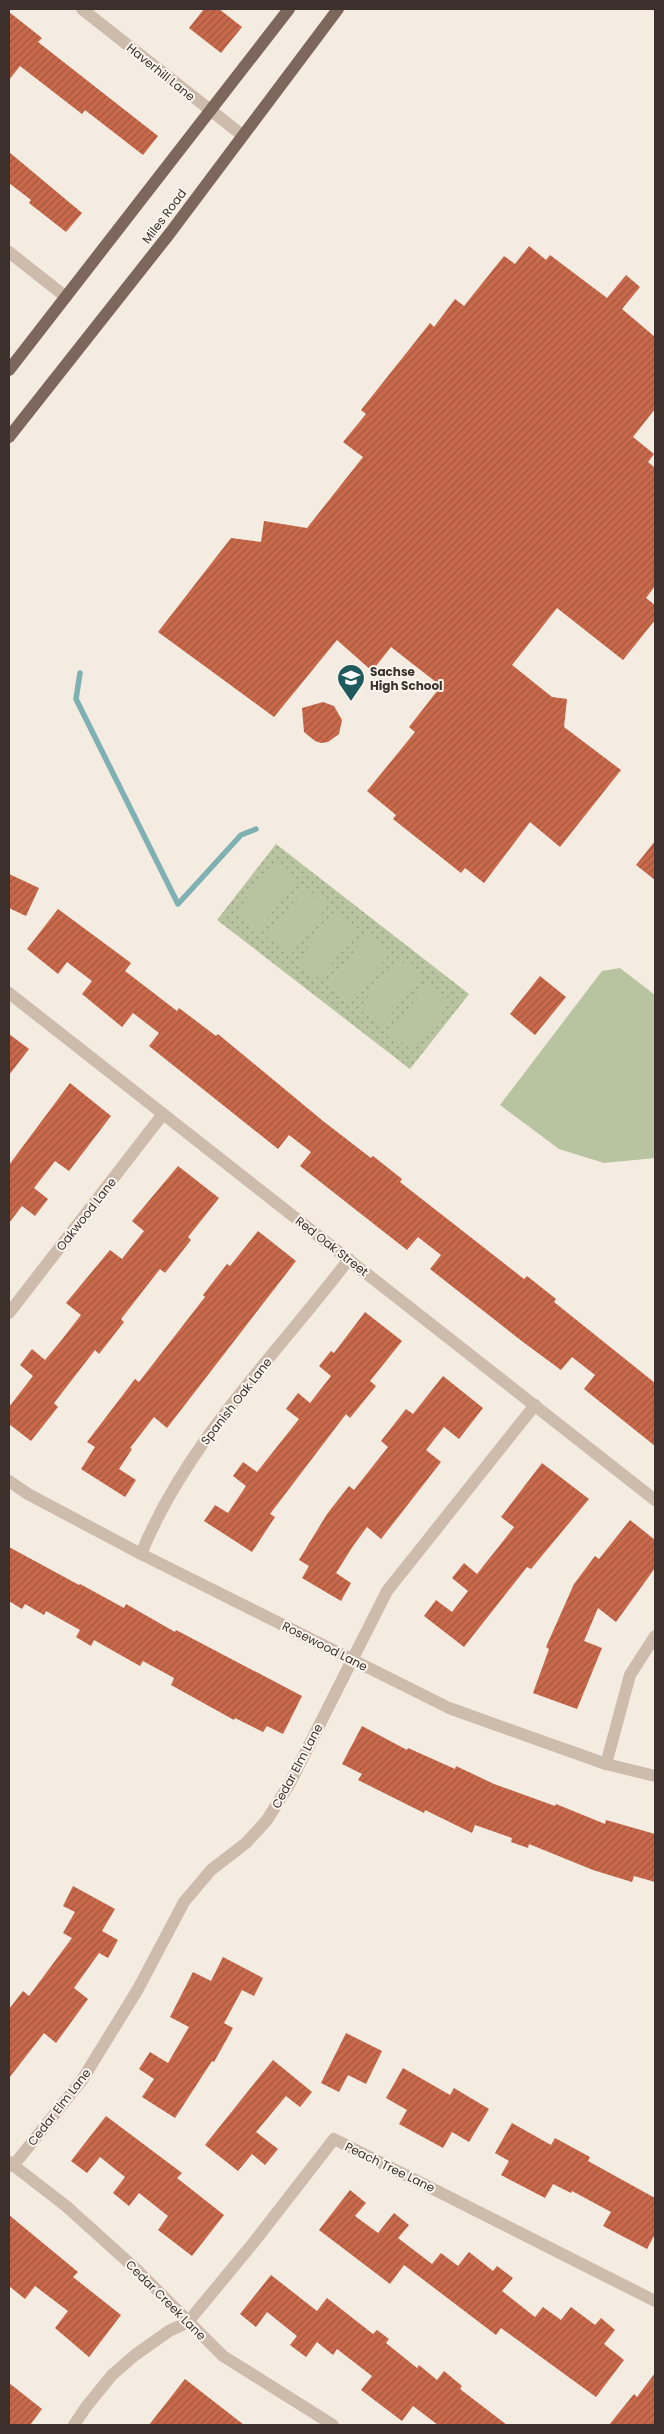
<svg xmlns="http://www.w3.org/2000/svg" width="664" height="2434" font-family="Poppins,sans-serif">
<style>
.park{fill:url(#park-dots)}
.pitch{fill:#b8c4a0}
.lines{fill:none;stroke-linecap:round;stroke-linejoin:round}
.stream{stroke:#7fb0b2;stroke-width:5.5}
.building{fill:url(#building-hatch)}
.minor{stroke:#cdbbac;stroke-width:12}
.major{stroke:#7d675c;stroke-width:12}
.labels{text-anchor:middle;dominant-baseline:central;stroke-width:4;stroke-linejoin:round;paint-order:stroke}
.street-label{font-size:12px;fill:#3b302b;stroke:#fbf5ee}
.poi-label{font-size:12px;font-weight:bold;fill:#3b302b;stroke:#fbf5ee;text-anchor:start}
</style>
<defs>
<pattern id="park-dots" width="8" height="8" patternUnits="userSpaceOnUse" patternTransform="scale(1.25)"><rect width="8" height="8" fill="#b8c4a0"/><path d="M2 2h.1M6 6h.1" fill="none" stroke="#97a083" stroke-width="1.8" stroke-linecap="round"/></pattern>
<pattern id="building-hatch" width="6" height="6" patternUnits="userSpaceOnUse" patternTransform="scale(1.25)"><rect width="6" height="6" fill="#c8694b"/><path d="M-1 1l2-2M0 6l6-6M5 7l2-2" fill="none" stroke="#a4573f"/></pattern>
</defs>
<rect width="100%" height="100%" fill="#f4ebe1"/>
<polygon class="park" points="276,844 469,994 410,1069 217,920"/>
<g class="pitch">
<polygon points="273,863 296,881 258,931 235,914"/>
<polygon points="305,887 328,905 290,955 267,937"/>
<polygon points="335,911 358,929 320,979 297,962"/>
<polygon points="367,935 390,953 351,1003 328,985"/>
<polygon points="397,958 420,976 382,1026 359,1009"/>
<polygon points="620,968 655,995 655,1158 604,1163 559,1149 500,1105 602,971"/>
<polygon points="428,983 451,1001 413,1051 390,1033"/>
</g>
<g class="lines">
<polyline class="stream" points="80,673 76,699 178,904 241,835 256,829"/>
</g>
<g class="building">
<polygon points="204,9 219,9 242,27 221,53 189,28"/>
<polygon points="9,12 42,38 38,42 158,136 143,155 85,110 82,114 20,66 9,80"/>
<polygon points="9,152 82,213 66,232 29,203 31,200 9,183"/>
<polygon points="529,246 546,260 550,255 607,298 626,275 640,287 622,309 655,337 655,409 633,437 654,454 648,462 655,468 655,586 646,598 655,605 655,620 623,660 557,608 512,665 552,697 567,699 564,727 621,770 560,847 530,822 484,883 465,868 461,873 393,819 396,815 367,791 415,732 409,727 441,686 391,647 372,671 337,640 274,717 158,632 231,538 261,542 264,521 307,528 363,457 343,442 366,414 361,410 415,342 430,323 434,327 455,299 464,306 504,256 515,264"/>
<polygon points="323,702 334,706 342,720 339,734 328,742 321,743 315,741 304,732 302,708"/>
<polygon points="655,841 655,880 636,865"/>
<polygon points="9,874 39,888 26,916 9,908"/>
<polygon points="58,909 131,963 125,971 177,1011 179,1008 216,1036 218,1034 323,1121 371,1158 373,1156 402,1179 400,1182 524,1279 527,1276 556,1299 554,1302 655,1383 655,1446 584,1389 595,1375 572,1357 561,1370 523,1342 430,1269 441,1255 418,1237 407,1250 300,1166 311,1152 289,1135 278,1149 149,1046 159,1033 133,1013 122,1027 82,994 92,981 67,962 58,974 27,949"/>
<polygon points="540,976 566,997 535,1035 510,1014"/>
<polygon points="9,1034 29,1049 9,1075"/>
<polygon points="70,1083 111,1116 69,1171 55,1161 34,1188 48,1199 35,1216 22,1206 9,1223 9,1165"/>
<polygon points="178,1166 219,1198 188,1237 191,1240 165,1273 160,1269 121,1319 124,1322 99,1354 95,1350 54,1403 58,1407 31,1441 9,1424 9,1407 33,1376 20,1365 32,1349 45,1360 60,1342 81,1315 66,1303 110,1250 122,1259 144,1231 132,1221"/>
<polygon points="258,1231 296,1261 167,1428 154,1417 130,1448 132,1449 119,1469 136,1480 125,1497 81,1469 95,1447 87,1442 135,1379 139,1382 205,1297 203,1295 227,1264 230,1266"/>
<polygon points="365,1312 402,1341 370,1381 376,1386 350,1418 346,1414 270,1514 275,1517 252,1552 204,1521 215,1505 228,1513 246,1486 233,1476 243,1462 257,1472 299,1419 286,1409 298,1393 310,1403 331,1376 319,1366 331,1351 334,1353"/>
<polygon points="443,1376 483,1408 459,1439 444,1427 426,1450 441,1462 381,1539 367,1527 353,1546 336,1573 351,1583 341,1601 302,1578 309,1566 299,1560 327,1514 349,1486 354,1490 388,1447 381,1441 406,1409 413,1414"/>
<polygon points="542,1463 589,1499 531,1569 527,1567 464,1647 424,1616 436,1600 452,1612 468,1591 452,1578 464,1563 477,1574 500,1545 514,1527 501,1517"/>
<polygon points="630,1520 655,1540 655,1568 616,1622 598,1608 584,1641 602,1648 577,1709 533,1693 549,1649 546,1647 574,1584 595,1556 599,1559"/>
<polygon points="9,1547 79,1585 80,1584 124,1608 126,1604 175,1632 176,1630 302,1696 283,1734 267,1726 263,1732 235,1718 234,1720 171,1685 174,1678 143,1661 140,1666 94,1640 91,1646 76,1637 80,1630 46,1611 44,1615 25,1604 22,1609 9,1601"/>
<polygon points="362,1726 407,1750 408,1748 455,1769 456,1766 494,1784 555,1806 556,1804 605,1824 606,1820 655,1834 655,1882 634,1876 632,1882 593,1870 529,1844 528,1848 511,1842 512,1838 475,1825 472,1833 425,1810 424,1813 358,1780 362,1774 342,1764"/>
<polygon points="73,1886 115,1909 102,1931 118,1940 108,1958 99,1953 74,1988 88,1999 56,2043 44,2033 9,2078 9,2009 23,1991 29,1996 72,1938 63,1933 75,1912 63,1906"/>
<polygon points="223,1957 263,1978 254,1996 242,1990 224,2023 233,2028 214,2062 212,2061 175,2118 142,2097 154,2079 139,2069 150,2052 168,2063 189,2027 170,2017 193,1972 211,1981"/>
<polygon points="346,2033 382,2051 366,2084 348,2075 339,2092 321,2083"/>
<polygon points="273,2060 312,2092 300,2107 286,2096 256,2132 278,2149 265,2165 252,2154 238,2171 205,2145"/>
<polygon points="403,2068 450,2095 454,2088 489,2109 469,2142 452,2132 443,2148 399,2124 407,2110 386,2098"/>
<polygon points="106,2116 182,2173 177,2178 224,2215 192,2256 158,2230 168,2216 139,2193 129,2206 113,2193 125,2177 100,2157 87,2173 71,2161"/>
<polygon points="512,2123 551,2145 555,2138 590,2157 588,2161 655,2198 655,2234 647,2249 603,2226 611,2212 572,2191 571,2193 553,2184 545,2198 501,2175 509,2161 495,2153"/>
<polygon points="350,2190 366,2203 355,2216 378,2233 394,2213 409,2225 398,2238 432,2264 441,2253 458,2266 469,2252 493,2271 497,2266 513,2278 502,2291 535,2317 543,2307 561,2320 571,2307 595,2325 601,2318 615,2330 604,2344 624,2360 596,2397 501,2328 496,2335 404,2265 390,2284 319,2230"/>
<polygon points="9,2215 78,2272 73,2277 121,2315 89,2357 55,2328 68,2311 35,2286 25,2299 9,2286"/>
<polygon points="271,2275 317,2311 327,2298 373,2334 377,2330 389,2339 386,2343 417,2368 419,2365 437,2380 444,2371 462,2386 460,2389 507,2425 438,2425 413,2406 402,2421 361,2390 372,2376 337,2349 333,2355 317,2342 306,2357 290,2345 297,2336 267,2312 256,2327 240,2314"/>
<polygon points="655,2373 655,2425 609,2425 634,2394 637,2397"/>
<polygon points="185,2379 244,2425 149,2425"/>
<polygon points="9,2383 42,2409 30,2425 9,2425"/>
</g>
<g class="lines">
<g class="minor">
<polyline points="82,9 242,135"/>
<polyline points="9,252 66,297"/>
<polyline points="9,993 655,1500"/>
<polyline points="9,1313 163,1114"/>
<polyline points="9,1481 28,1494 141,1554 449,1708 606,1764 655,1776"/>
<path d="M141,1554c46,-113 136,-200 208,-295"/>
<polyline points="606,1764 630,1675 655,1636"/>
<polyline points="9,2162 66,2206 137,2270 223,2356 333,2425"/>
<polyline points="13,2166 82,2080 138,1989 184,1902 211,1870 246,1843 267,1820 290,1783 387,1591 535,1405"/>
<polyline points="74,2425 86,2407 112,2375 135,2355 169,2331 188,2322 254,2242 334,2139 655,2301"/>
</g>
<g class="major">
<polyline points="9,370 289,9"/>
<polyline points="9,437 170,233 338,9"/>
</g>
</g>
<defs>
<symbol id="school-pin" viewBox="-11 -11 22 30"><path d="M0 17L-7.5 6A9.5 9.5 0 1 1 7.5 6Z" fill="#1f5a5e" stroke="#fbf5ee"/><path d="M0-5L7-2L0 1L-7-2ZM-4 1L0 2.5L4 1V4Q0 6-4 4Z" fill="#fff"/></symbol>
</defs>
<g fill-rule="evenodd">
<use href="#school-pin" x="335" y="662" width="32" height="43"/>
</g>
<g class="labels">
<g class="street-label">
<text transform="translate(161 72) rotate(39)">Haverhill Lane</text>
<text transform="translate(164 216) rotate(-53)">Miles Road</text>
<text transform="translate(86 1214) rotate(-52)">Oakwood Lane</text>
<text transform="translate(332 1246) rotate(38)">Red Oak Street</text>
<text transform="translate(236 1401) rotate(-52)">Spanish Oak Lane</text>
<text transform="translate(325 1646) rotate(27)">Rosewood Lane</text>
<text transform="translate(297 1766) rotate(-62)">Cedar Elm Lane</text>
<text transform="translate(59 2107) rotate(-52)">Cedar Elm Lane</text>
<text transform="translate(390 2167) rotate(26)">Peach Tree Lane</text>
<text transform="translate(166 2300) rotate(45)">Cedar Creek Lane</text>
</g>
<g class="poi-label">
<text x="370" y="671">Sachse<tspan x="370" dy="14">High School</tspan></text>
</g>
</g>
<rect width="664" height="2434" fill="none" stroke="#3b302b" stroke-width="20"/>
</svg>
